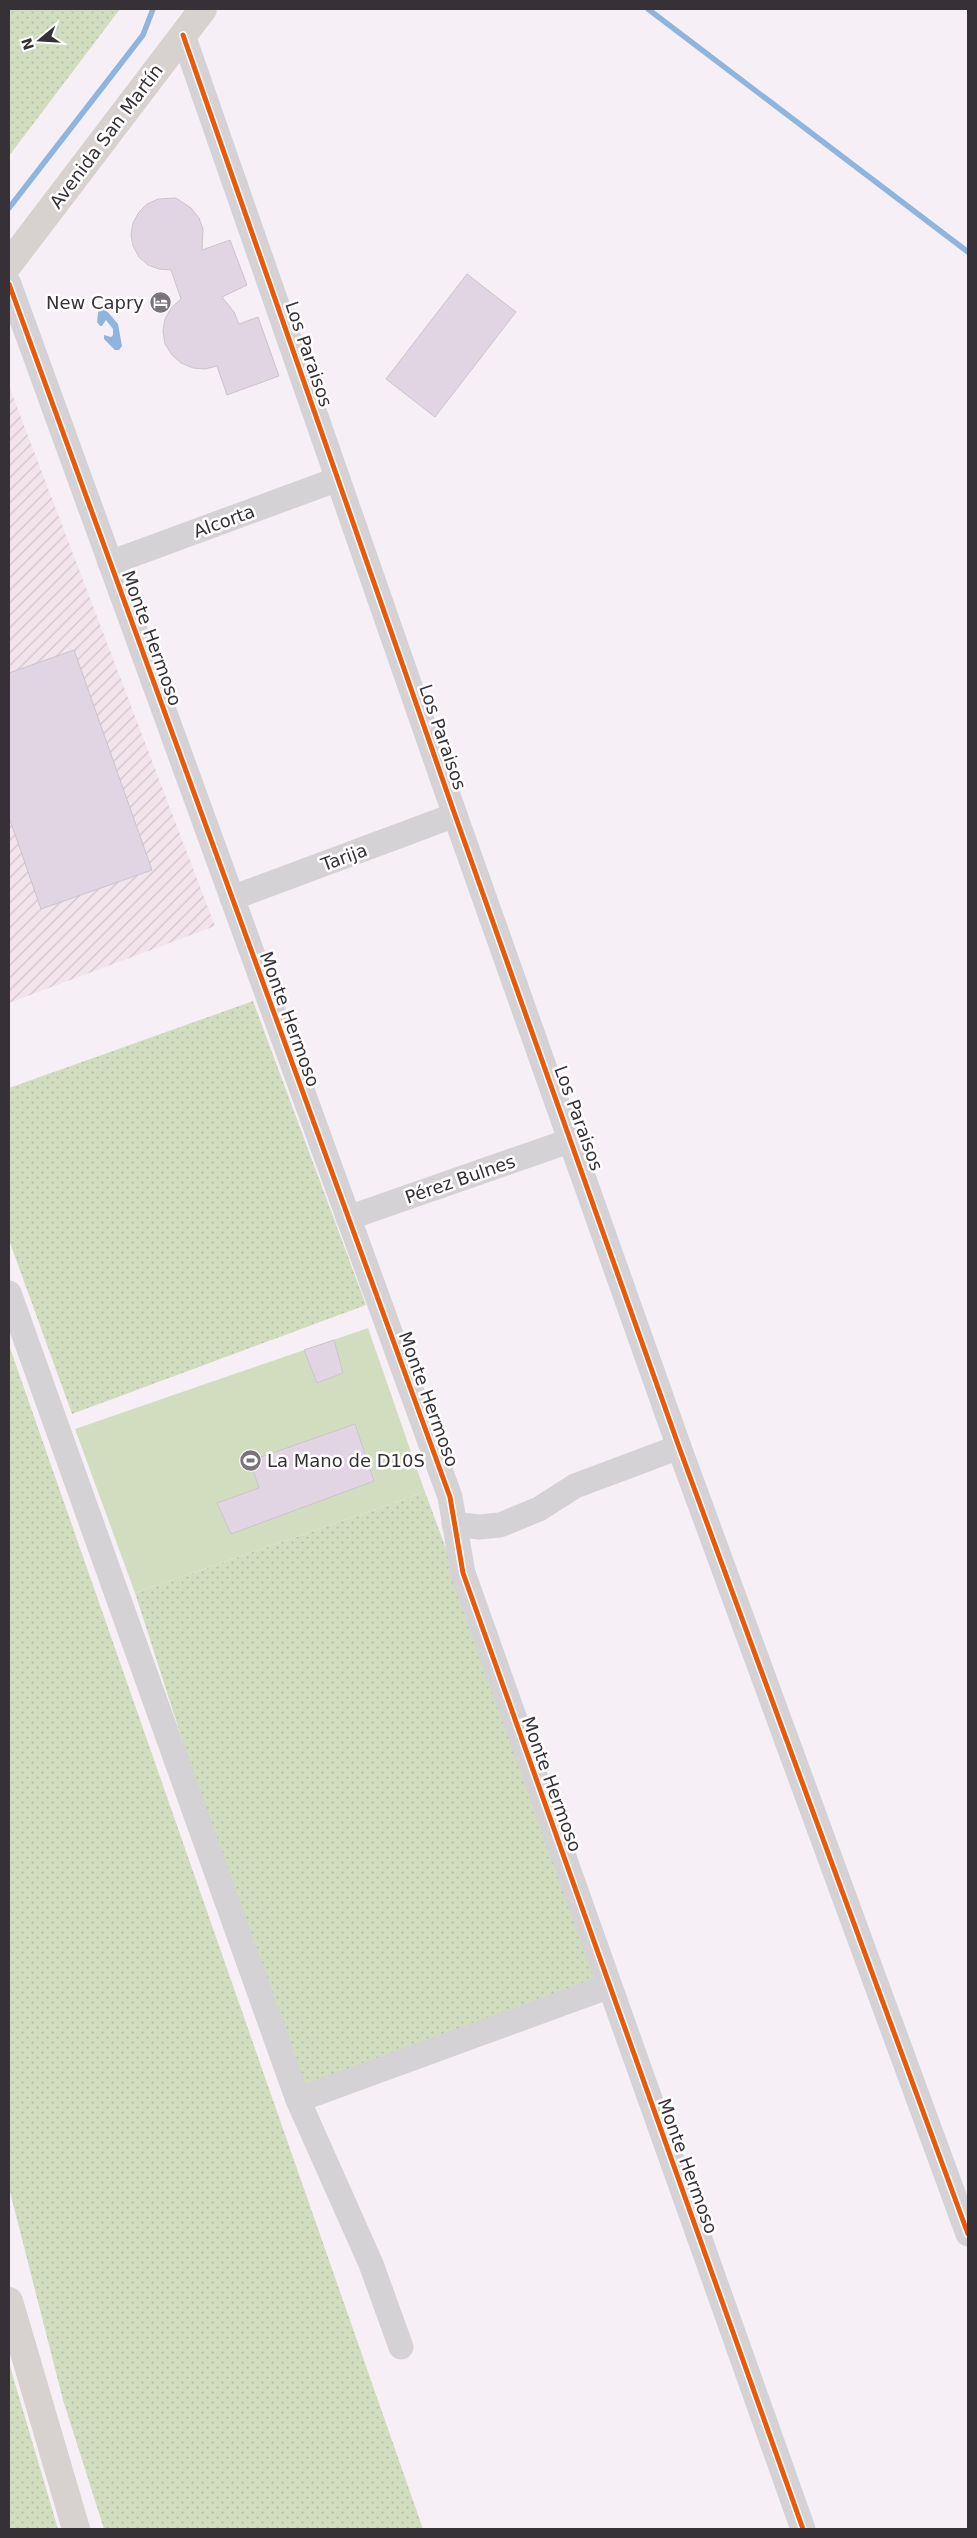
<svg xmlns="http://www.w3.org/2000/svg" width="977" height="2538" font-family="'DejaVu Sans',sans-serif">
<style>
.industrial{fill:url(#industrial-furrows)}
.grass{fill:url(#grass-dots)}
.green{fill:#d2ddc0}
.water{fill:#8fb5de}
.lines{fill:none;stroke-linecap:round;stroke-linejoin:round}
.stream{stroke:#8fb5de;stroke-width:5.5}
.building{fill:#e2d5e3;stroke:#c9c5ca}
.minor{stroke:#d4d2d4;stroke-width:25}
.major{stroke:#d7d2d0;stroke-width:28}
.cycleway-casing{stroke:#fff;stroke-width:8}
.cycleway{stroke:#e8590c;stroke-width:5}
.labels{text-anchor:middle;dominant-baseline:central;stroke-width:5;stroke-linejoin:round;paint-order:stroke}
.street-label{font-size:18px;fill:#353136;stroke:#fff}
.poi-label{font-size:18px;fill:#353136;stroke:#fff;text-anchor:end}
</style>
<defs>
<pattern id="industrial-furrows" width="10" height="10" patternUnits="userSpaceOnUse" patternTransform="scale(1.25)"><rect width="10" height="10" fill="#f3e3eb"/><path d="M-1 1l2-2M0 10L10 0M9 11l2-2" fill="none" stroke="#d1c3ca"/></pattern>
<pattern id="grass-dots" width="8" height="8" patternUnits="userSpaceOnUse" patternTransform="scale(1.25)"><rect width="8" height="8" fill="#d2ddc0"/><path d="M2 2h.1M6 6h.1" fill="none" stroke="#b5bea6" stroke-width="1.8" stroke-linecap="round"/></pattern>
</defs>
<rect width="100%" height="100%" fill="#f6f0f6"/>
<polygon class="industrial" points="9,386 215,926 9,1003"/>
<g class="grass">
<polygon points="9,9 120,9 9,156"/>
<polygon points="253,1001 366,1305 72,1414 9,1240 9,1088"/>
<polygon points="9,1345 423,2529 104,2529 63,2400 9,2188"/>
<polygon points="425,1492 606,1978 298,2100 135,1593"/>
<polygon points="9,2363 58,2529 9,2529"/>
</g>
<polygon class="green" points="368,1328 425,1492 135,1593 75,1429"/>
<polygon class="water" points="101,304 118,324 122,346 119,350 115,350 104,339 104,335 111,337 113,335 113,329 106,320 102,326 100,326 97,322 99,305"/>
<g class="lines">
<g class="stream">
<polyline points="648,9 968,252"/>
<polyline points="9,208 143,35 153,9"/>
</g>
</g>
<g class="building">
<polygon points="176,198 191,208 199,218 203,229 202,250 230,240 247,285 222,297 234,312 239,324 258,317 279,376 227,395 217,366 205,369 193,368 181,363 172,355 165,344 163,331 165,319 171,308 181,299 171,270 159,269 148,265 139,257 133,246 131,235 133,223 139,212 147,204 158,199"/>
<polygon points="467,274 516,312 435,417 386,379"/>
<polygon points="74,650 152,870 41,909 9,817 9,673"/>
<polygon points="334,1340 343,1373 317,1383 304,1350"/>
<polygon points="355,1424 374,1481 231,1534 217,1503 259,1488 250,1461"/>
</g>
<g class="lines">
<g class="minor">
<polyline points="183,35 455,815 679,1447 968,2234"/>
<polyline points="9,284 450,1497 463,1573 803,2529"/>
<polyline points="110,563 338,479"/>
<polyline points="232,898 455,815"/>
<polyline points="348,1218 572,1140"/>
<polyline points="9,1293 298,2100 371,2264 401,2347"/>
<polyline points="454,1524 479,1527 500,1525 539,1509 575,1486 679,1447"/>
<polyline points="298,2100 610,1986"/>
</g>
<g class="major">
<polyline points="9,264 203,9"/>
<polyline points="9,2301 76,2529"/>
</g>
<defs>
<g id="cycleway">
<polyline points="183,35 455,815 679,1447 968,2234"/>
<polyline points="9,284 450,1497 463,1573 803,2529"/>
</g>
</defs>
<use href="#cycleway" class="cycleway-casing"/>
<use href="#cycleway" class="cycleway"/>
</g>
<defs>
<symbol id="hotel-disc" viewBox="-11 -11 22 22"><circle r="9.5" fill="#797479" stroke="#fff"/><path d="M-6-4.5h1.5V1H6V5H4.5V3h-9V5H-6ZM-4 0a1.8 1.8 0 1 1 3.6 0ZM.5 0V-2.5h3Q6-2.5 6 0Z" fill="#fff"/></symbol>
<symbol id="stadium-disc" viewBox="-11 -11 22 22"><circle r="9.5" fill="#797479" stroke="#fff"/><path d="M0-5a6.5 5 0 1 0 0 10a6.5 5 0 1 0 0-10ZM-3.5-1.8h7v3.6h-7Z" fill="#fff"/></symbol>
</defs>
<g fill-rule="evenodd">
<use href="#hotel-disc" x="148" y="290" width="25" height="25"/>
<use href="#stadium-disc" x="238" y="1448" width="25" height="25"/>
</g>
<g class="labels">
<g class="street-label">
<text transform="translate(106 136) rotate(-53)">Avenida San Martín</text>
<text transform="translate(309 354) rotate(71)">Los Paraisos</text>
<text transform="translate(224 521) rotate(-20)">Alcorta</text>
<text transform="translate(152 638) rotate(70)">Monte Hermoso</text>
<text transform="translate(443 737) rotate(71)">Los Paraisos</text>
<text transform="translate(344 857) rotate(-20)">Tarija</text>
<text transform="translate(290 1019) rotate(70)">Monte Hermoso</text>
<text transform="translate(579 1118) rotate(70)">Los Paraisos</text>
<text transform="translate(460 1179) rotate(-19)">Pérez Bulnes</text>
<text transform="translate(429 1399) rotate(70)">Monte Hermoso</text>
<text transform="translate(552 1784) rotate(70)">Monte Hermoso</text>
<text transform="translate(688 2166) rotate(70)">Monte Hermoso</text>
</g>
<g class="poi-label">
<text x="144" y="302">New Capry</text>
<text x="267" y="1460" text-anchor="start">La Mano de D10S</text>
</g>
</g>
<rect width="977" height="2538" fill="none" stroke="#353136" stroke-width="20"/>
<g transform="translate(40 40) rotate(252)" stroke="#ffffff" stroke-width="4" paint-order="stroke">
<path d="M0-4L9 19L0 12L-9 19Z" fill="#353136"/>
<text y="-8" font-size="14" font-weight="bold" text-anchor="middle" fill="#353136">N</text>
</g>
</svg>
